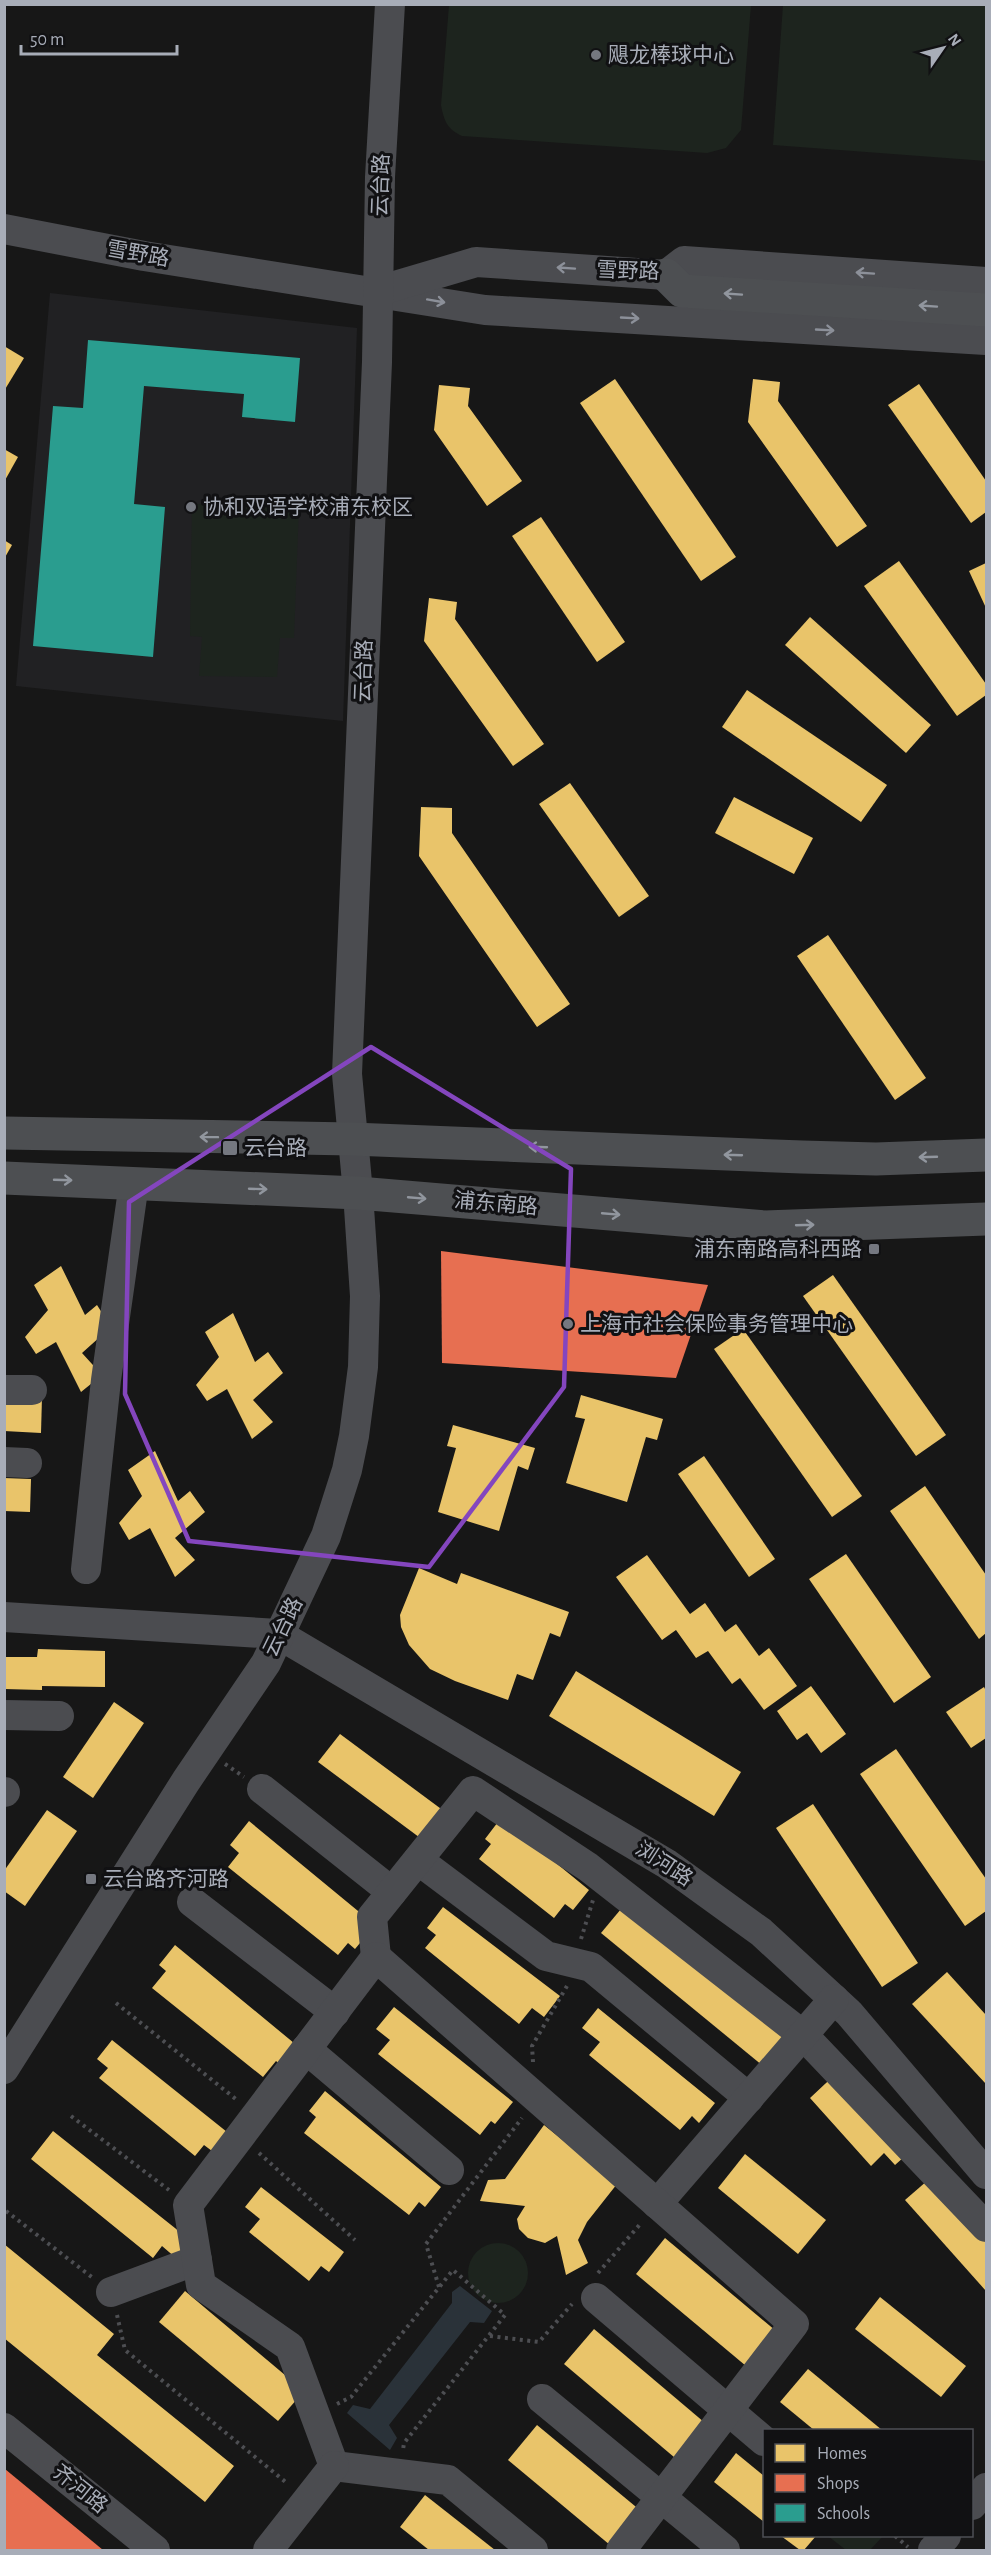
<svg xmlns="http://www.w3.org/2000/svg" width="991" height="2555" font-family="'Alegreya Sans','Noto Sans SC',sans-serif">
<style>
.built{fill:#212123}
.green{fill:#1d241e}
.water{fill:#2a3239}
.homes{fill:#e9c46a}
.shops{fill:#e76f51}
.schools{fill:#2a9d8f}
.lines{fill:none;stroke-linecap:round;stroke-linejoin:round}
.path{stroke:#4d4e52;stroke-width:4;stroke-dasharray:3 4.5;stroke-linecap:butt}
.minor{stroke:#4b4c50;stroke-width:30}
.major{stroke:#4d4f52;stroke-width:33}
.oneway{stroke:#8c9099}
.oneway2{stroke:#91969e}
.marked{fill:none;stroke:#8446be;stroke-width:4.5;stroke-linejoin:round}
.poi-dot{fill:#757880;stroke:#111113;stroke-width:2}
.labels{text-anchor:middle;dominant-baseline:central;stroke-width:6;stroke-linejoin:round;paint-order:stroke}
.poi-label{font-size:21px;fill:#a8adb8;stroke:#111113;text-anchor:start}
.street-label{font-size:21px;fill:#a8adb8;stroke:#111113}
</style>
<rect width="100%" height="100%" fill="#171717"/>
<polygon class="built" points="50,293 357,328 343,721 16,686"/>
<g class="green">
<path d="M449,5h302l-10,125 -15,18 -19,5 -245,-17c-15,-7 -18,-15 -21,-31z"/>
<polygon points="783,5 986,5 986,161 773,145"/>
<polygon points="192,504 299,506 294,638 280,638 277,677 199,676 202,637 190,636"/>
<circle cx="498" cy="2273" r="30"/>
<polygon points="828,2536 883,2536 870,2550 846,2550"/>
</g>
<polygon class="water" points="460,2286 492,2311 484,2323 470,2322 389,2425 397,2438 390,2450 347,2413 353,2405 370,2409 452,2303 452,2292"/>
<g class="homes">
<polygon points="4,346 24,358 4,391"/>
<polygon points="615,379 736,557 701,581 580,403"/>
<polygon points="753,379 780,382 778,401 867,526 837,547 748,422"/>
<polygon points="919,384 986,481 986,512 971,523 888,405"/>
<polygon points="439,385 470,388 468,406 522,481 487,506 434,430"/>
<polygon points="4,449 18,457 4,482"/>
<polygon points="541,517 625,642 597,662 512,536"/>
<polygon points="4,540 12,545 4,559"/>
<polygon points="899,561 986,684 986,695 957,716 864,586"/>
<polygon points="986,563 986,608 969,571"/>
<polygon points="429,598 457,602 455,619 544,744 513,766 424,641"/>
<polygon points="810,617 931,725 906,753 785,645"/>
<polygon points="747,690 887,785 861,822 722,727"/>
<polygon points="570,783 649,896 619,917 539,804"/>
<polygon points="734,797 813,838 794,874 715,833"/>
<polygon points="421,807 452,808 452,833 570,1004 537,1027 419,856"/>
<polygon points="828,935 926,1078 895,1100 797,956"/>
<polygon points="61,1266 85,1315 97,1305 111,1327 82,1353 102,1375 81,1392 56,1342 36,1354 25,1337 48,1310 34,1285"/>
<polygon points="833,1275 946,1435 916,1456 803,1296"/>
<polygon points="233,1313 255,1362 268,1352 283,1373 253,1400 273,1422 252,1439 227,1389 207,1401 196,1385 219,1357 205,1332"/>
<polygon points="743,1329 862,1496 832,1517 714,1349"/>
<polygon points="4,1395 42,1397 41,1433 4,1431"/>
<polygon points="581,1395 663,1419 657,1440 646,1437 627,1502 566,1483 585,1419 575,1417"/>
<polygon points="453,1425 535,1448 528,1470 518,1466 499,1531 438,1512 456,1448 447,1446"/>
<polygon points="155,1451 178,1501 190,1491 205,1512 175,1538 195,1560 175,1577 150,1528 129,1540 119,1523 142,1496 128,1470"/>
<polygon points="704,1456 775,1559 749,1577 678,1474"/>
<polygon points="4,1478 31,1479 30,1512 4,1511"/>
<polygon points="925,1486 986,1575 986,1633 979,1639 890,1511"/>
<polygon points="846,1554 931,1677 894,1703 809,1579"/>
<polygon points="647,1555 690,1614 705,1603 725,1632 736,1624 759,1656 769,1648 797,1686 764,1710 740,1678 732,1684 708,1651 696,1658 676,1630 662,1640 616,1577"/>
<polygon points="419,1568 457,1584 461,1573 569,1612 560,1637 550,1633 533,1680 517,1674 508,1700 455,1681 430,1669 409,1645 401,1627 400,1615"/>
<polygon points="38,1649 105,1651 105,1687 42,1686 42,1690 4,1689 4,1657 37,1657"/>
<polygon points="576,1671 741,1772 714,1816 549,1716"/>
<polygon points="811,1686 846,1734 821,1753 807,1733 797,1740 777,1711"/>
<polygon points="984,1687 986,1691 986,1738 971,1748 946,1712"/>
<polygon points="114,1702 144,1723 93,1798 63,1777"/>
<polygon points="340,1734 452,1817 431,1846 318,1762"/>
<polygon points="896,1749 986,1879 986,1911 965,1926 860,1774"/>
<polygon points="813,1804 918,1963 882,1987 776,1828"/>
<polygon points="47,1810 77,1831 25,1906 4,1891 4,1871"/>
<polygon points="501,1818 589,1890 573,1910 565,1904 554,1918 479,1859 491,1844 485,1839"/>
<polygon points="249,1821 375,1925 355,1949 348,1943 338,1955 228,1867 239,1853 230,1845"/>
<polygon points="626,1903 793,2039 768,2070 601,1933"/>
<polygon points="443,1907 560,1996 544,2017 532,2008 519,2024 425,1948 436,1935 427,1928"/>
<polygon points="175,1945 300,2048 284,2068 276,2061 263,2077 152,1988 166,1971 159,1965"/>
<polygon points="947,1972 986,2015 986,2084 912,2004"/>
<polygon points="394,2007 513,2102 495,2124 491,2121 480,2135 378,2054 390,2040 376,2029"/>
<polygon points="598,2008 715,2103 699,2123 692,2116 680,2130 589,2055 600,2042 582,2028"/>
<polygon points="112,2040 227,2132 212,2151 204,2145 195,2156 99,2078 108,2068 97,2059"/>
<polygon points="841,2069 914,2148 895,2165 884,2153 871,2166 810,2098"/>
<polygon points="325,2091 441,2187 425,2207 419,2202 409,2215 304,2133 316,2117 309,2111"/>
<polygon points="544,2125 617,2184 587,2222 578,2240 588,2263 566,2275 557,2236 545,2243 528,2238 519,2229 517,2219 525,2206 480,2201 488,2180 505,2179"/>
<polygon points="53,2131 190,2240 176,2258 162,2246 153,2258 31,2159"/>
<polygon points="745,2154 826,2220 798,2254 718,2188"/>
<polygon points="935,2174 986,2231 986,2291 905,2200"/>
<polygon points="261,2187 344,2252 329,2272 321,2266 309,2281 249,2232 260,2219 245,2207"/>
<polygon points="665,2238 782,2336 752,2371 636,2274"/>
<polygon points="4,2244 114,2334 97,2355 234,2466 205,2502 4,2338"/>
<polygon points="185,2291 304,2391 278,2421 159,2322"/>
<polygon points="880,2297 966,2366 941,2397 855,2329"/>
<polygon points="594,2329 711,2428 681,2463 564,2364"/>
<polygon points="808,2369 882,2430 814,2430 780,2402"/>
<polygon points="537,2425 647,2516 616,2550 508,2460"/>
<polygon points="736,2453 764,2476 764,2522 714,2482"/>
<polygon points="425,2495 495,2550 429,2550 400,2527"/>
<polygon points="781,2536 816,2536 804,2550 800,2550"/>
</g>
<g class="shops">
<polygon points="441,1251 708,1285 676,1378 442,1363"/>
<polygon points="5,2469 103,2550 5,2550"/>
</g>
<polygon class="schools" points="88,340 300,358 295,422 242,417 244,394 144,386 134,504 165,507 153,657 33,646 53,406 83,408"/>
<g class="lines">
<g class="path">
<polyline points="225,1764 244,1777"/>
<polyline points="581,1939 593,1900"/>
<polyline points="116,2003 237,2100"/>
<polyline points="533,2062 532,2046 567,1986"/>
<polyline points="71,2116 169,2190"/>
<polyline points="259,2153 355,2240"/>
<polyline points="6,2211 93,2278"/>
<polyline points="598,2273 642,2222"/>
<polyline points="439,2287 426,2244 522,2118"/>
<polyline points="117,2315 125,2350 288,2484"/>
<polyline points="490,2336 539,2342 572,2304"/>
<polyline points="337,2404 351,2397 453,2270 505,2315 404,2443 403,2450"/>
<polyline points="895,2536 908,2547"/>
</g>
<g class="minor">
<polyline points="4,229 144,256 485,310 986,340"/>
<polyline points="385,289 476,262 666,275 684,261 986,282"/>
<polyline points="4,1390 32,1390"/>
<polyline points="4,1462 27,1463"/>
<polyline points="86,1569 106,1380 134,1183"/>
<polyline points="4,1617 278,1634 667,1864 761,1932 849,2013 986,2174"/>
<polyline points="4,1715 59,1716"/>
<polyline points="262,1789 392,1892"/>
<polyline points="4,1792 5,1792"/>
<polyline points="418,1860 546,1956 591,1967 749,2098"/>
<polyline points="192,1902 335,2012"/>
<polyline points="376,1957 372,1917 473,1791 588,1867 803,2035 986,2227"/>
<polyline points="306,2049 449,2170"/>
<polyline points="4,2069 186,1781 266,1663 326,1536 347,1470 354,1436 363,1367 365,1296 358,1193 347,1074 377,362 380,177 390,4"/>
<polyline points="657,2204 834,1999"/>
<polyline points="111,2292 197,2260"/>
<polyline points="596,2298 764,2441"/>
<polyline points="542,2399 725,2550"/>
<polyline points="4,2428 155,2550"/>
<polyline points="334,2466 290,2347 201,2285 188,2205 376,1957 794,2324 621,2550"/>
<polyline points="334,2466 448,2480 533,2550"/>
<polyline points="972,2505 986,2488"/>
<polyline points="268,2550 334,2466"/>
<polyline points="933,2550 946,2536"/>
</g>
<g class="major">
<polyline points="666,275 682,291 986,310"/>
<polyline points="4,1133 352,1139 802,1157 876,1159 986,1155"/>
<polyline points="4,1178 358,1193 765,1227 986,1219"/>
</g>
</g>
<defs><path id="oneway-shaft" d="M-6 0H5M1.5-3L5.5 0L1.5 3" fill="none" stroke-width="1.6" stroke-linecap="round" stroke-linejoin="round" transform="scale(1.5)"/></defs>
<g class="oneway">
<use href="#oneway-shaft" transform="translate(566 268) rotate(-176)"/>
<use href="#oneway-shaft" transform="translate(865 273) rotate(-176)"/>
<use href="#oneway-shaft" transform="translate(436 301) rotate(10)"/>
<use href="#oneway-shaft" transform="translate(630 318) rotate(3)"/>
<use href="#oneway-shaft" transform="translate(825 330) rotate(3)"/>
</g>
<g class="oneway2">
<use href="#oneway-shaft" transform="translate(733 294) rotate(-176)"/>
<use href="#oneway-shaft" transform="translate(928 306) rotate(-176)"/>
<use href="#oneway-shaft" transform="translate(209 1137) rotate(-179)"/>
<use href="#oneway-shaft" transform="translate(538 1147) rotate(-178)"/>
<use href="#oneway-shaft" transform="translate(733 1155) rotate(-178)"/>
<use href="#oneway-shaft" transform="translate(928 1157) rotate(178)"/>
<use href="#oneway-shaft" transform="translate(63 1180) rotate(2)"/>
<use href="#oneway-shaft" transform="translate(258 1189) rotate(2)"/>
<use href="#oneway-shaft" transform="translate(417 1198) rotate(5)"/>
<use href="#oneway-shaft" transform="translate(611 1214) rotate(5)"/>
<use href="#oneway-shaft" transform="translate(805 1225) rotate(-2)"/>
</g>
<path class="marked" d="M371,1047l200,122 -7,218 -135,180 -240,-26 -64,-147 4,-192z"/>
<g class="poi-dot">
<circle cx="596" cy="55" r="6"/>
<circle cx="191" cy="507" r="6"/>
<rect x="222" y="1140" width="16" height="16" rx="3"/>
<rect x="868" y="1243" width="12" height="12" rx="3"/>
<circle cx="568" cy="1324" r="6"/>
<rect x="85" y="1873" width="12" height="12" rx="3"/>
</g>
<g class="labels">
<g class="poi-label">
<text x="608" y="55">飓龙棒球中心</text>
<text x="203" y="507">协和双语学校浦东校区</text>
<text x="244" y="1148">云台路</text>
<text x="862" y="1249" text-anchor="end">浦东南路高科西路</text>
<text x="580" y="1324">上海市社会保险事务管理中心</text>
<text x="103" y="1879">云台路齐河路</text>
</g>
<g class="street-label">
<text transform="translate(381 185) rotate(-88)">云台路</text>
<text transform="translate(138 254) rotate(10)">雪野路</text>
<text transform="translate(628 271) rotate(2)">雪野路</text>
<text transform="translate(364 671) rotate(-88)">云台路</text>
<text transform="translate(496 1204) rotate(5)">浦东南路</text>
<text transform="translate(283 1627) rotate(-64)">云台路</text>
<text transform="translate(664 1864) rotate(33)">浏河路</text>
<text transform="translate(80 2489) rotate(39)">齐河路</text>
</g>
</g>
<rect width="991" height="2555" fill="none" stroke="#a8adb8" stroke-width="12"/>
<rect x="763" y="2429" width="210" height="108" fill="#111113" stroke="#4d4f55" stroke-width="1.5"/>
<rect x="775" y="2444" width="30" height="18" fill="#e9c46a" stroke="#4d4f55" stroke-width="1.5"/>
<text x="817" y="2459" font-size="18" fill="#a8adb8">Homes</text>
<rect x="775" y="2474" width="30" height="18" fill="#e76f51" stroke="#4d4f55" stroke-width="1.5"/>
<text x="817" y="2489" font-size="18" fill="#a8adb8">Shops</text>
<rect x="775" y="2504" width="30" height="18" fill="#2a9d8f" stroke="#4d4f55" stroke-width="1.5"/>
<text x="817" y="2519" font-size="18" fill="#a8adb8">Schools</text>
<g transform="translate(943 48) rotate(55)" stroke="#111113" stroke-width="4.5" paint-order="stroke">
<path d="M0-4.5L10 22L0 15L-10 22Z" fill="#a8adb8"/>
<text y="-9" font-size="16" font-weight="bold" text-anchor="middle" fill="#a8adb8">N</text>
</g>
<path d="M21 45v9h156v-9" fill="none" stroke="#a8adb8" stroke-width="3"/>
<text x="30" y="45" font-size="18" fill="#a8adb8" stroke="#111113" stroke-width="4.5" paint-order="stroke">50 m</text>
</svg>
